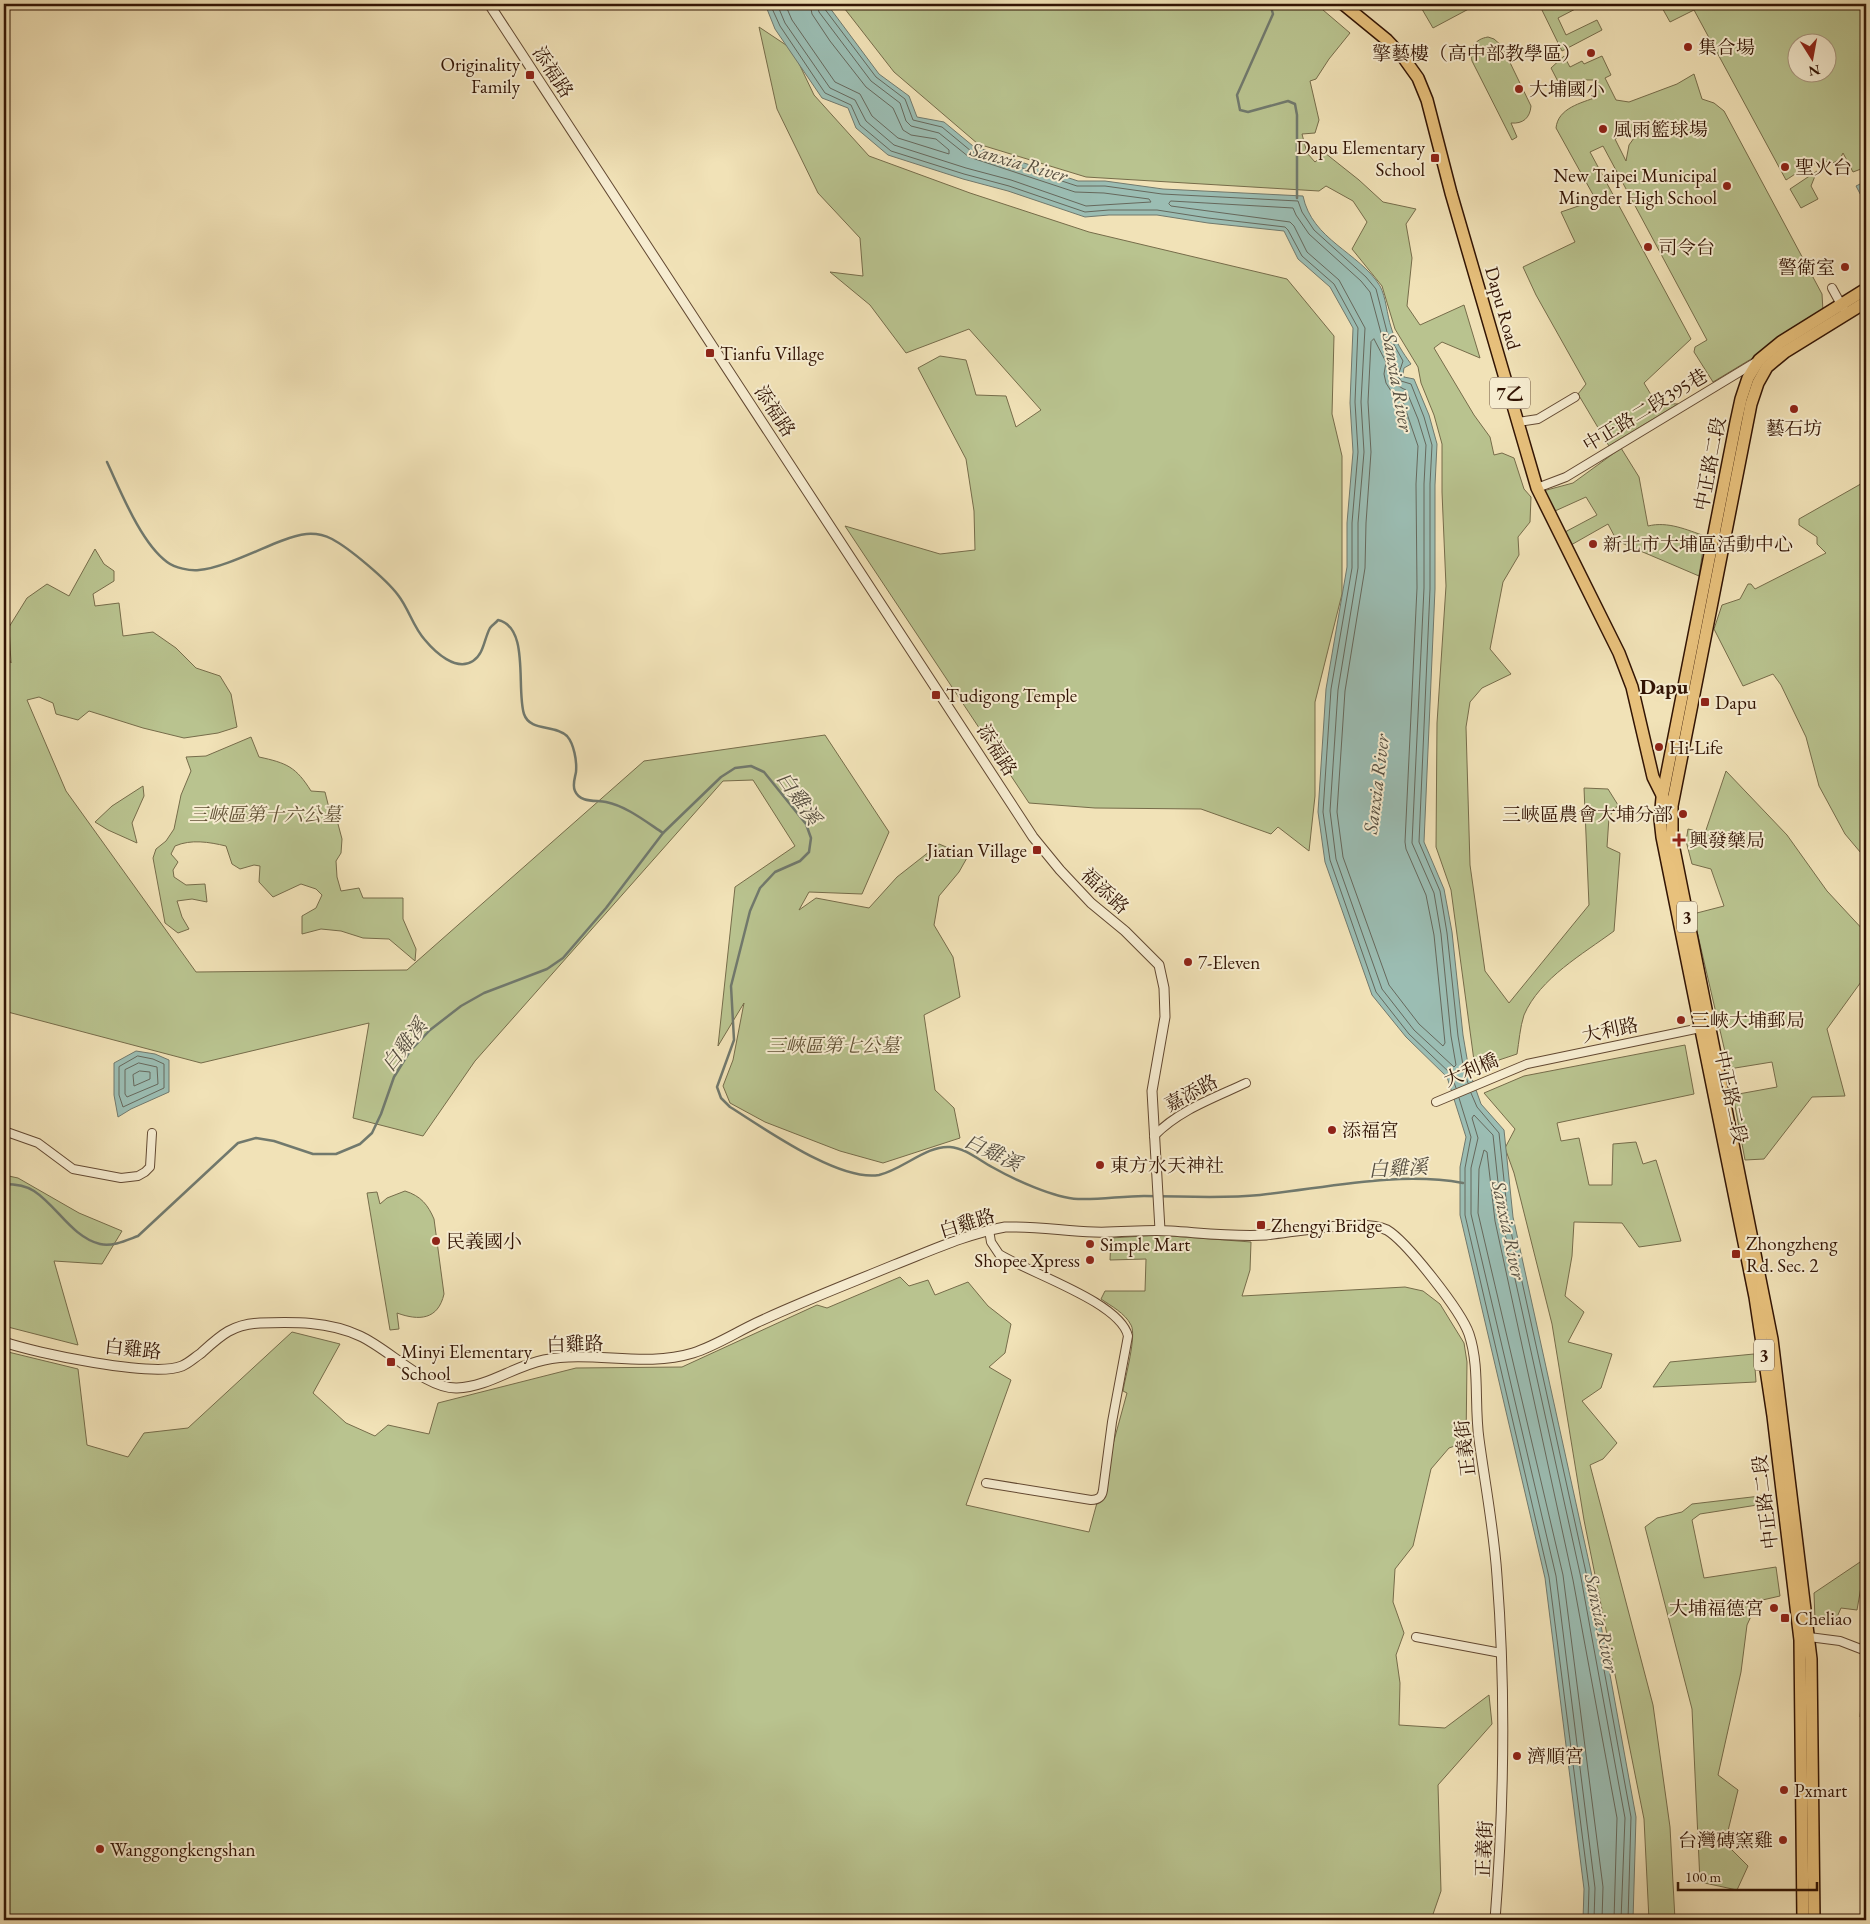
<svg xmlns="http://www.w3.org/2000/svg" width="1870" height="1924" font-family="'EB Garamond','Noto Serif TC',serif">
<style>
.green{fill:#b9c38f;stroke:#766c4a;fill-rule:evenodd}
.water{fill:#9bbdb3;stroke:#71796d}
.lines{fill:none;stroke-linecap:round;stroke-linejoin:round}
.shore{stroke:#66685c;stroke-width:1}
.stream{stroke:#71796d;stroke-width:2.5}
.minor-casing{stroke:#624831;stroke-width:10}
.tertiary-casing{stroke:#624831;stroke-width:11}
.primary-casing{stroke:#321404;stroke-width:14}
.minor{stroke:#f6ecd0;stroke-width:8}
.tertiary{stroke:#f6ecd0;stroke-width:9}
.primary{stroke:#e8c17c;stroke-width:11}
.poi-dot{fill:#8f2418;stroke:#f6ecd0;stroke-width:2}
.labels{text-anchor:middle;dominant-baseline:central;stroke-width:4;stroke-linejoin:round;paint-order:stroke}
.shield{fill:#f6ecd0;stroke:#6d5541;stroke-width:1}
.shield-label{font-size:18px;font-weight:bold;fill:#321404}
.poi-label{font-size:19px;fill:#321404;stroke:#f6ecd0;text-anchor:start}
.street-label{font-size:19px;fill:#321404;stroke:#f6ecd0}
.park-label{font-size:19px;font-style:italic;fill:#615135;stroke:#f6ecd0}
.water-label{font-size:20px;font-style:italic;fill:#574f41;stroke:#f6ecd0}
.quarter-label{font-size:21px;font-weight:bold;fill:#321404;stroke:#f6ecd0}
</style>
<rect width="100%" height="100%" fill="#f1e2b7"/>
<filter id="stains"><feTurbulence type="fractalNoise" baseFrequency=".004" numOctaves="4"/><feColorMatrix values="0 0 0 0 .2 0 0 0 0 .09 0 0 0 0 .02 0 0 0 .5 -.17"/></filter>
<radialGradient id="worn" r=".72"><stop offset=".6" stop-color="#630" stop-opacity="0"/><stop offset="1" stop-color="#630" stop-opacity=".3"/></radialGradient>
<g class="green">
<path d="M841,4h475l34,29 -21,26 -13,20 -6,2 9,39 -4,13 -13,1 5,19 8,9 10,-9 34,27 24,22 33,7 -10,15 6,34 -5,48 13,19 44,-20 16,53 -38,-16 -8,6 40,67 16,22 4,18 8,-2 12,5 10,31 7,8 -1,25 -12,15 1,18 -16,27 -13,67 21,25 -29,14 -12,14 -4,25 4,138 15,106 24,32 80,-98 -5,-117 24,1 10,16 -9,12 -2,30 13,6 -6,78c-31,23 -74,47 -90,84 -4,12 -5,27 -7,39l-42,14 -24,-178 -15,-43 1,-124 9,-137 -4,-94v-48l-8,-29 -13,-32 -3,-16 -23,-38 -13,-43 -30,-37 15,-27 -14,-21 -27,-15 -7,5 -233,-14 -108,-33 -84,-72z"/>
<polygon points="1419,4 1478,4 1433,28"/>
<polygon points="1539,4 1585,4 1558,18 1566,35 1597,20 1602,30 1562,51"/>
<path d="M1660,4h206v166l-5,-1 -8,3 -10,-19 -3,6 -7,4c-16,-6 -34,9 -47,17l-92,-170 -24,12zM1798,42h30v30h-30z"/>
<polygon points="759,27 792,49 814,95 869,156 970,193 1089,232 1287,279 1334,336 1332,414 1342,456 1342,594 1315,702 1315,796 1309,851 1278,827 1271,834 1201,809 1095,808 1029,803 845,526 940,554 975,550 974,511 966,459 918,368 940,356 966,360 976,395 1006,396 1016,427 1041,410 969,329 906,353 870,305 830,272 863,276 860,238 818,193 777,109"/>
<path d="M1488,37l6,2 8,7 29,60c-1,12 -8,18 -20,17l6,14 -5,3 -40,-79c-3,-13 3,-22 16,-24z"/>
<path d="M1564,56l6,11 12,-6 2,3 18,-8 9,19 -6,3 11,22 13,2 48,-18 17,-10 8,25 12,4 10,8 98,183 1,17 -67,45 -43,26 -19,-30 1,-5 12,-7 -104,-194 -13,6 101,187 -47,44 12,20 22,1 -69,42 -31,-52 8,-10 -50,-89 -13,-28 52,-25 -14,-30 35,-12 -40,-72c2,-20 25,-25 41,-31v-17h-15v11l-16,6 -15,-29zM1630,132l4,6 -5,7 -3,16 -11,-22z"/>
<polygon points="1817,171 1811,186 1818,199 1801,208 1790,189"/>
<path d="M1621,448l18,29 9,49c20,-5 39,4 57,10l-6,40 -82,-35 -9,-17 -37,21 -6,-13 32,-17 -11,-18 -31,14 -12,-20 30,-8z"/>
<polygon points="1866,481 1866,859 1845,834 1819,786 1806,737 1781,685 1773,674 1743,686 1714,629 1722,605 1740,599 1748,584 1751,584 1755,589 1826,553 1817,544 1817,537 1799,525 1799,519"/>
<polygon points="95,549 104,564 114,571 114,581 93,594 95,606 119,603 123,636 153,632 176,648 196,668 220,676 231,694 237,727 218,733 184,738 143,728 89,711 78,720 56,714 53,703 39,697 27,700 66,791 196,972 407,970 644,761 825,735 889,832 862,894 809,892 799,910 816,898 869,908 897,877 939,844 968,856 959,872 939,896 934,925 953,957 960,997 924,1015 935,1090 954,1108 960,1138 883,1163 840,1151 765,1122 730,1103 723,1086 733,1060 744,1003 718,1046 735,887 795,846 753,780 723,781 475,1061 423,1136 353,1118 369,1023 201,1063 4,1011 4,647 11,663 9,627 27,598 47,584 69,596"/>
<path d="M251,737l8,20c28,6 37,10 52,34l14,1 4,16 9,16 4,15 -1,14 -5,8 1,16 4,14 18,-3 4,10h40v21l13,30 -1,12 -26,-22 -26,-1 -22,-7 -20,-2 -19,5v-18l14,-8 6,-13 -6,-6 -15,-5 -28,13 -14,-15 1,-16 -6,-1 -14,4 -8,-5 -6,-18c-17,-4 -35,-7 -51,0l-4,8 7,8 -5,8 1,7 12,8 19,-1 2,18 -15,-3 -15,2 5,16 7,12 -11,4 -13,-10 -12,-65 3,-9 10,-8 8,-12 7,-34 10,-24 -5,-14 20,-1z"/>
<polygon points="1726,771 1787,835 1827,891 1866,933 1866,975 1827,1029 1845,1096 1812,1097 1764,1159 1745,1160 1733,1095 1777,1087 1772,1062 1729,1069 1693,914 1724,906 1711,869 1692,864 1686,841 1688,829 1705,833"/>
<polygon points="143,786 144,796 132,823 137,843 108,830 95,822 112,806"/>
<polygon points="1685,1045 1694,1094 1557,1123 1561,1141 1579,1138 1589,1185 1612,1185 1613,1144 1636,1142 1643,1164 1656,1160 1681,1241 1639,1247 1622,1223 1574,1222 1572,1256 1565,1296 1584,1312 1568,1342 1612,1354 1601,1388 1582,1401 1617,1443 1603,1459 1590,1465 1653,1705 1670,1827 1675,1920 1649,1920 1644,1819 1584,1520 1552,1324 1514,1173 1505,1148 1515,1129 1484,1093 1524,1076"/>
<polygon points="4,1175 18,1178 79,1213 122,1231 102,1264 54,1261 78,1345 4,1326"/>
<path d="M405,1191c16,5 23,14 29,28l10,75c-6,26 -25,27 -47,19l2,16 -9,1 -23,-137 10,-1 3,12 7,-6z"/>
<path d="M1159,1235l92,7 -1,28 -8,26 163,-9 18,4 17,13 24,39 3,19 -1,80 -17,6 -18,21 -18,77 -18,23 -2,33 11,31 -8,22 4,28 -1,42 46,3 44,-33 3,29 -54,61 3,106 -10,29h-1427v-569l74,18 9,76 41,12 16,-24 44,-5 104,-96 48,12 -27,49 33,30 29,13 13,-11 41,9 9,-31 138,-35 106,-1 135,-62 10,3 73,-31 9,9 19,-6 7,15 33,-13 20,24 23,18 -6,29 -16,14 22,13 -45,125 123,27 38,-139 -4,-2c2,-13 14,-56 8,-66 -6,-12 -20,-19 -30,-26l4,-8h40l1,-32 -36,1 1,-22z"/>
<polygon points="1754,1354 1756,1382 1653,1387 1670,1362"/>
<polygon points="1769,1495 1770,1503 1700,1514 1692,1520 1704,1578 1776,1567 1780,1596 1758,1601 1747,1625 1741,1672 1718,1775 1738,1790 1725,1843 1748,1866 1737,1890 1700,1882 1692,1709 1645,1527 1657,1518 1682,1512 1692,1504"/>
<polygon points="1866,1558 1857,1610 1841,1608 1837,1617 1815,1620 1814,1593"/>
<polygon points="1866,1693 1866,1719 1860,1717 1862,1694"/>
</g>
<g class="water">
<path d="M765,4h62l52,70 30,22 8,21 27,5 29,24 105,35h27l58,8 140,7c9,44 56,56 77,90 6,11 7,29 11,41 4,14 12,26 20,37l-7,4 -1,6 1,3 10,2 15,36 8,29 -2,41v104l-11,253 20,47 8,43 11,103 6,35 12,34 23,26 9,87 79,359 44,241 -3,103h-50l1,-31 -39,-311 -85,-363v-48l6,-30 -19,-60 -41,-40 -34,-42 -47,-133 -7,-50 8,-123 21,-122v-44l6,-71 -3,-49 3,-75 -23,-41 -32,-28 -14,-28 -76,-8 -51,-8h-48l-24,2 -77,-26 -45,-12 -75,-24 -32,-27 -8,-20 -26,-10 -47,-69z"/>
<polygon points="1866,181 1866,205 1856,186"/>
<polygon points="136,1051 155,1054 169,1060 169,1092 131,1109 118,1117 114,1095 114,1063"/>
</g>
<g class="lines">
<g class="shore">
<polyline points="770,4 780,26 825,93 851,105 860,125 891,151 964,174 1009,186 1085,212 1109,210 1157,210 1208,218 1285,227 1288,230 1302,256 1334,284 1358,328 1355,402 1358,452 1352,523 1352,568 1331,689 1323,812 1330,860 1376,992 1409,1034 1451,1074 1456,1088"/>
<polyline points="777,4 785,23 830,88 855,100 866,121 894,145 966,168 1011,180 1086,206 1151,202 1149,199 1104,193 1075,192 969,157 939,133 911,126 906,121 900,103 871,81 819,12 817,4"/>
<polyline points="785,4 792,20 835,82 860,94 872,116 898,138 949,154 949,150 936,139 911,135 903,130 893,108 866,87 830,41 812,14 810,4"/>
<polyline points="823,4 824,8 876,77 905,99 913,120 942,127 971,151 1077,186 1105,186 1162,194 1298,201 1302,212 1314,230 1366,277 1376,289 1387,332 1403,361 1398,376 1401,381 1411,384 1424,417 1432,445 1430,484 1430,589 1419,842 1440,891 1447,933 1458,1036 1464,1071 1468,1083"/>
<path d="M1171,201l122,7 3,7 13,19 52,47 9,11 11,41 14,28c-5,15 -5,22 11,29l12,29 8,26 -2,39v104l-12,255 22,50 7,41 10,102 5,29 -2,2 -40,-37 -32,-41 -46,-130 -6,-48 8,-121 20,-122v-45l6,-71 -3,-50 4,-74 -26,-48 -32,-28 -13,-26 -4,-4 -119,-16 -2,-2z"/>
<polygon points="1374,339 1386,362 1384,374 1386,383 1391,391 1401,396 1418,446 1416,484 1417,588 1405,842 1406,849 1426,895 1434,935 1445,1043 1443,1046 1419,1024 1389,985 1343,857 1337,812 1345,691 1365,568 1366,523 1371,452 1368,402 1371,342"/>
<polygon points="138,1056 153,1059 164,1064 164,1088 123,1107 119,1095 119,1067"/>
<polygon points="139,1063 157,1067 158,1084 127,1097 125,1094 125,1070"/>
<polygon points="140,1071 150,1072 150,1079 134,1086 133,1075"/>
<polyline points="1471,1093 1477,1107 1499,1133 1508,1218 1587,1577 1631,1817 1628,1920"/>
<polyline points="1459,1098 1471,1137 1465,1168 1465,1215 1549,1577 1589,1888 1588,1920"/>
<polyline points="1594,1920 1595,1888 1556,1576 1471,1214 1471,1168 1478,1138 1472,1118 1474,1115 1493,1135 1502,1220 1581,1578 1625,1818 1621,1920"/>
<polyline points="1602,1920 1603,1887 1563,1575 1478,1213 1479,1169 1484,1150 1487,1152 1495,1221 1573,1580 1617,1818 1614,1920"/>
</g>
<g class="stream">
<polyline points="1270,4 1273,14 1237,95 1240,110 1248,112 1288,101 1295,104 1297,115 1297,198"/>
<path d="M107,462c14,30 34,81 60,100 8,6 23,9 32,8 21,-1 61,-21 82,-29 18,-7 33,-11 51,-2 17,9 54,40 66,56 11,14 15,32 27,45 10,12 31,32 48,21 11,-7 11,-22 17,-33 2,-3 6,-5 8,-8 32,7 18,69 26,94 6,18 31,10 43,22 7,8 10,25 9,36 -1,6 -4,13 -1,19 5,12 21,9 31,11 20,4 39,19 57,31"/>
<path d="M4,1184c10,0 21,1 30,7 23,15 38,46 66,53 13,3 27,-4 38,-8l100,-93 18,-5 18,3 39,13h23l24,-10 12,-11 9,-19 13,-37 16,-26 20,-21 31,-24 23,-13 63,-24 16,-11 43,-50 57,-75 58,-56 14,-9 16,-2 13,6 42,52 5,14 -2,14 -9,9 -25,11 -15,16 -10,23 -19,75 3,54 -17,47 4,11 9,9c34,21 109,75 149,68 23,-5 48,-30 71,-28 15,1 29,13 42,20 21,12 62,31 86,32 22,1 44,-3 66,-3 38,0 77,3 116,-1 66,-7 137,-24 203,-12"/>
</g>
<defs>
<g id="minor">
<polyline points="1832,288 1843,308"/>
<polyline points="1518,422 1538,419 1575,397"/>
<polyline points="1537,488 1566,477 1756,362"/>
<polyline points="1436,1102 1527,1064 1705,1027"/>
<polyline points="4,1131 38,1143 73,1169 121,1178 138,1176 145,1172 150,1167 152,1133"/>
<path d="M1154,1136c25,-26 60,-38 92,-53"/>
<path d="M986,1483l105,17c8,0 11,-3 12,-10l9,-68 16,-86c-8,-34 -99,-63 -129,-82l-8,-12 -2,-12"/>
<polyline points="1416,1637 1501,1653"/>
<polyline points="1809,1637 1840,1641 1866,1651"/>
</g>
<g id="tertiary">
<polyline points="489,4 1033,837 1060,870 1091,903 1125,931 1159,965 1164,988 1165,1017 1152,1091 1160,1230"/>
<path d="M4,1342c31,11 150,36 178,24 7,-3 12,-8 18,-12 20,-18 32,-30 60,-31 34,-1 68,-2 100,13 29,13 66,53 97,52 31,-1 57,-22 87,-28 48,-10 100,8 149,-7 22,-7 42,-20 63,-30 45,-21 92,-39 138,-58 36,-14 72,-31 111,-38 30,-1 59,4 89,5 26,1 52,-3 77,-1 31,2 64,6 95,4 29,-3 97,-17 121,-5 20,12 74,81 82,104 11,33 5,70 10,105 6,45 15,91 18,137 9,115 7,230 -2,344"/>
</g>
<g id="primary">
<polyline points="1343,4 1387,40 1403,57 1418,78 1427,100 1451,193 1537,488 1619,653 1632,687 1653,777 1664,799"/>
<polyline points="1803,1920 1800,1640 1773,1416 1755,1297 1662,837 1660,819 1662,798 1736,422 1741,399 1748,378 1759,360 1781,342 1866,289"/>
<polyline points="1814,1920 1811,1659 1772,1339 1672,839 1672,806 1751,404 1758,383 1767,367 1785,352 1866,302"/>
</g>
</defs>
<use href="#minor" class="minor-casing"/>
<use href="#tertiary" class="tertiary-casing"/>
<use href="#primary" class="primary-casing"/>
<use href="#minor" class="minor"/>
<use href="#tertiary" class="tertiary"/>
<use href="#primary" class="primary"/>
</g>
<g class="poi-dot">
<circle cx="1688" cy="47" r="5"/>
<circle cx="1591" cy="53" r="5"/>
<rect x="525" y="70" width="10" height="10" rx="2.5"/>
<circle cx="1519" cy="89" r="5"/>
<circle cx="1603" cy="129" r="5"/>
<rect x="1430" y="153" width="10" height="10" rx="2.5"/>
<circle cx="1785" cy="167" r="5"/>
<circle cx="1727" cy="186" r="5"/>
<circle cx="1648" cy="247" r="5"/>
<circle cx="1845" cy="267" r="5"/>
<rect x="705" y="348" width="10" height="10" rx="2.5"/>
<circle cx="1794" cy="409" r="5"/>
<circle cx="1593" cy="544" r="5"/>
<rect x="931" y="690" width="10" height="10" rx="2.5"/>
<rect x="1700" y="697" width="10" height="10" rx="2.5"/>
<circle cx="1659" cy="747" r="5"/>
<circle cx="1683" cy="814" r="5"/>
<path d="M1676.5 832.5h5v5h5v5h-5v5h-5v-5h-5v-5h5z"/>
<rect x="1032" y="845" width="10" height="10" rx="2.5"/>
<circle cx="1188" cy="962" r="5"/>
<circle cx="1681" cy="1020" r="5"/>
<circle cx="1332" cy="1130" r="5"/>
<circle cx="1100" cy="1165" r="5"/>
<rect x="1256" y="1220" width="10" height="10" rx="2.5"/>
<circle cx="436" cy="1241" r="5"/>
<circle cx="1090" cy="1244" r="5"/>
<rect x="1731" y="1249" width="10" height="10" rx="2.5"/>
<circle cx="1090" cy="1260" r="5"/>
<rect x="386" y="1357" width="10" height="10" rx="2.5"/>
<circle cx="1774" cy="1608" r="5"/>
<rect x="1780" y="1613" width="10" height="10" rx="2.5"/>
<circle cx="1517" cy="1756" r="5"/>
<circle cx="1784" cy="1790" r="5"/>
<circle cx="1783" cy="1840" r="5"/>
<circle cx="100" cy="1849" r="5"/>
</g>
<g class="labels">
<g class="shield">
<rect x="1490" y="377.5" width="40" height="31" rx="4"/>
<rect x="1677" y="901.5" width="20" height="31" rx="4"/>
<rect x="1754" y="1339.5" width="20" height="31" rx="4"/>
</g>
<g class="shield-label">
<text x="1510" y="393">7乙</text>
<text x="1687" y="917">3</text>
<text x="1764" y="1355">3</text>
</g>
<g class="poi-label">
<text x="1698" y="47">集合場</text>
<text x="1581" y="53" text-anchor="end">擎藝樓（高中部教學區）</text>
<text x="520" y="64" text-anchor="end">Originality<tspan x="520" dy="22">Family</tspan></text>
<text x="1529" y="89">大埔國小</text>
<text x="1613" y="129">風雨籃球場</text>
<text x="1425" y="147" text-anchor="end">Dapu Elementary<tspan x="1425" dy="22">School</tspan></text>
<text x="1795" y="167">聖火台</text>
<text x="1717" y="175" text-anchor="end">New Taipei Municipal<tspan x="1717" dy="22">Mingder High School</tspan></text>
<text x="1658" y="247">司令台</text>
<text x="1835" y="267" text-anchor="end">警衛室</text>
<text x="720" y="353">Tianfu Village</text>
<text x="1794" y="428" text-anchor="middle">藝石坊</text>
<text x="1603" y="544">新北市大埔區活動中心</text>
<text x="946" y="695">Tudigong Temple</text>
<text x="1715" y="702">Dapu</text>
<text x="1669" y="747">Hi-Life</text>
<text x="1673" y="814" text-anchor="end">三峽區農會大埔分部</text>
<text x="1689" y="840">興發藥局</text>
<text x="1027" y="850" text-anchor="end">Jiatian Village</text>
<text x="1198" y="962">7-Eleven</text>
<text x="1691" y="1020">三峽大埔郵局</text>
<text x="1342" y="1130">添福宮</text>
<text x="1110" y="1165">東方水天神社</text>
<text x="1271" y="1225">Zhengyi Bridge</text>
<text x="446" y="1241">民義國小</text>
<text x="1746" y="1243">Zhongzheng<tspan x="1746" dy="22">Rd. Sec. 2</tspan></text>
<text x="1100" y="1244">Simple Mart</text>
<text x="1080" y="1260" text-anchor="end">Shopee Xpress</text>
<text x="401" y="1351">Minyi Elementary<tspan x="401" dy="22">School</tspan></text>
<text x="1764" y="1608" text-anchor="end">大埔福德宮</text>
<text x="1795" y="1618">Cheliao</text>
<text x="1527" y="1756">濟順宮</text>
<text x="1794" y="1790">Pxmart</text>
<text x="1773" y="1840" text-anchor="end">台灣磚窯雞</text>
<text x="110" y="1849">Wanggongkengshan</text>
</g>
<g class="street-label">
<text transform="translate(553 72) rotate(57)">添福路</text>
<text transform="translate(1503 308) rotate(74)">Dapu Road</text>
<text transform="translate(1645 410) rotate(-31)">中正路二段395巷</text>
<text transform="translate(775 411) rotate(57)">添福路</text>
<text transform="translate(1710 464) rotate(-79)">中正路二段</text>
<text transform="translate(997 750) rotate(58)">添福路</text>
<text transform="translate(1105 891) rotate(43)">福添路</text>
<text transform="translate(1610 1030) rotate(-12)">大利路</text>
<text transform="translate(1471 1070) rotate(-23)">大利橋</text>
<text transform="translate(1191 1093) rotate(-28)">嘉添路</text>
<text transform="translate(1731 1097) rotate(78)">中正路二段</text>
<text transform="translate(967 1223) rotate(-17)">白雞路</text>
<text transform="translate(575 1344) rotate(-2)">白雞路</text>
<text transform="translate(133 1349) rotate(6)">白雞路</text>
<text transform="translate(1465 1448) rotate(-97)">正義街</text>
<text transform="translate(1765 1502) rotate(-97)">中正路二段</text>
<text transform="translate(1484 1849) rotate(-87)">正義街</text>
</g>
<g class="park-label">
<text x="265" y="814">三峽區第十六公墓</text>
<text x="833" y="1045">三峽區第七公墓</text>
</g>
<g class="water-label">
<text transform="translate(1019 162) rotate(16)">Sanxia River</text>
<text transform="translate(1398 382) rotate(80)">Sanxia River</text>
<text transform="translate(1376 784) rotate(-83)">Sanxia River</text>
<text transform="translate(799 798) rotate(55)">白雞溪</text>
<text transform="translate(404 1045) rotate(-52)">白雞溪</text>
<text transform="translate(993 1152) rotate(26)">白雞溪</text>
<text transform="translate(1398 1168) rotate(-3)">白雞溪</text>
<text transform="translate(1509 1230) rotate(78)">Sanxia River</text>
<text transform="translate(1602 1623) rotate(78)">Sanxia River</text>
</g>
<g class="quarter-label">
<text x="1664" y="686">Dapu</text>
</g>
</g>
<rect width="1870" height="1924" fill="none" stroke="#f1e2b7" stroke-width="20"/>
<rect x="5" y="5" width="1860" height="1914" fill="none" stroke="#321404" stroke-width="2.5"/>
<rect x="10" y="10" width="1850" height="1904" fill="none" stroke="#321404"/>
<g transform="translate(1812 58) rotate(169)"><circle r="24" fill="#f6ecd0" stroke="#a8967e"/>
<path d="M0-4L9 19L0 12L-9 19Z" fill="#8f2418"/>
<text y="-8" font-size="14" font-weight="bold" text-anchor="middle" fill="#321404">N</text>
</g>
<path d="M1678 1882v8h139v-8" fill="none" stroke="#321404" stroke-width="2.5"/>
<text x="1685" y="1882" font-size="15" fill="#321404" stroke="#f6ecd0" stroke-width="4" paint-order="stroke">100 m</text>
<rect width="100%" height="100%" filter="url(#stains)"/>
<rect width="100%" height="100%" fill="url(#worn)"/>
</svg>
